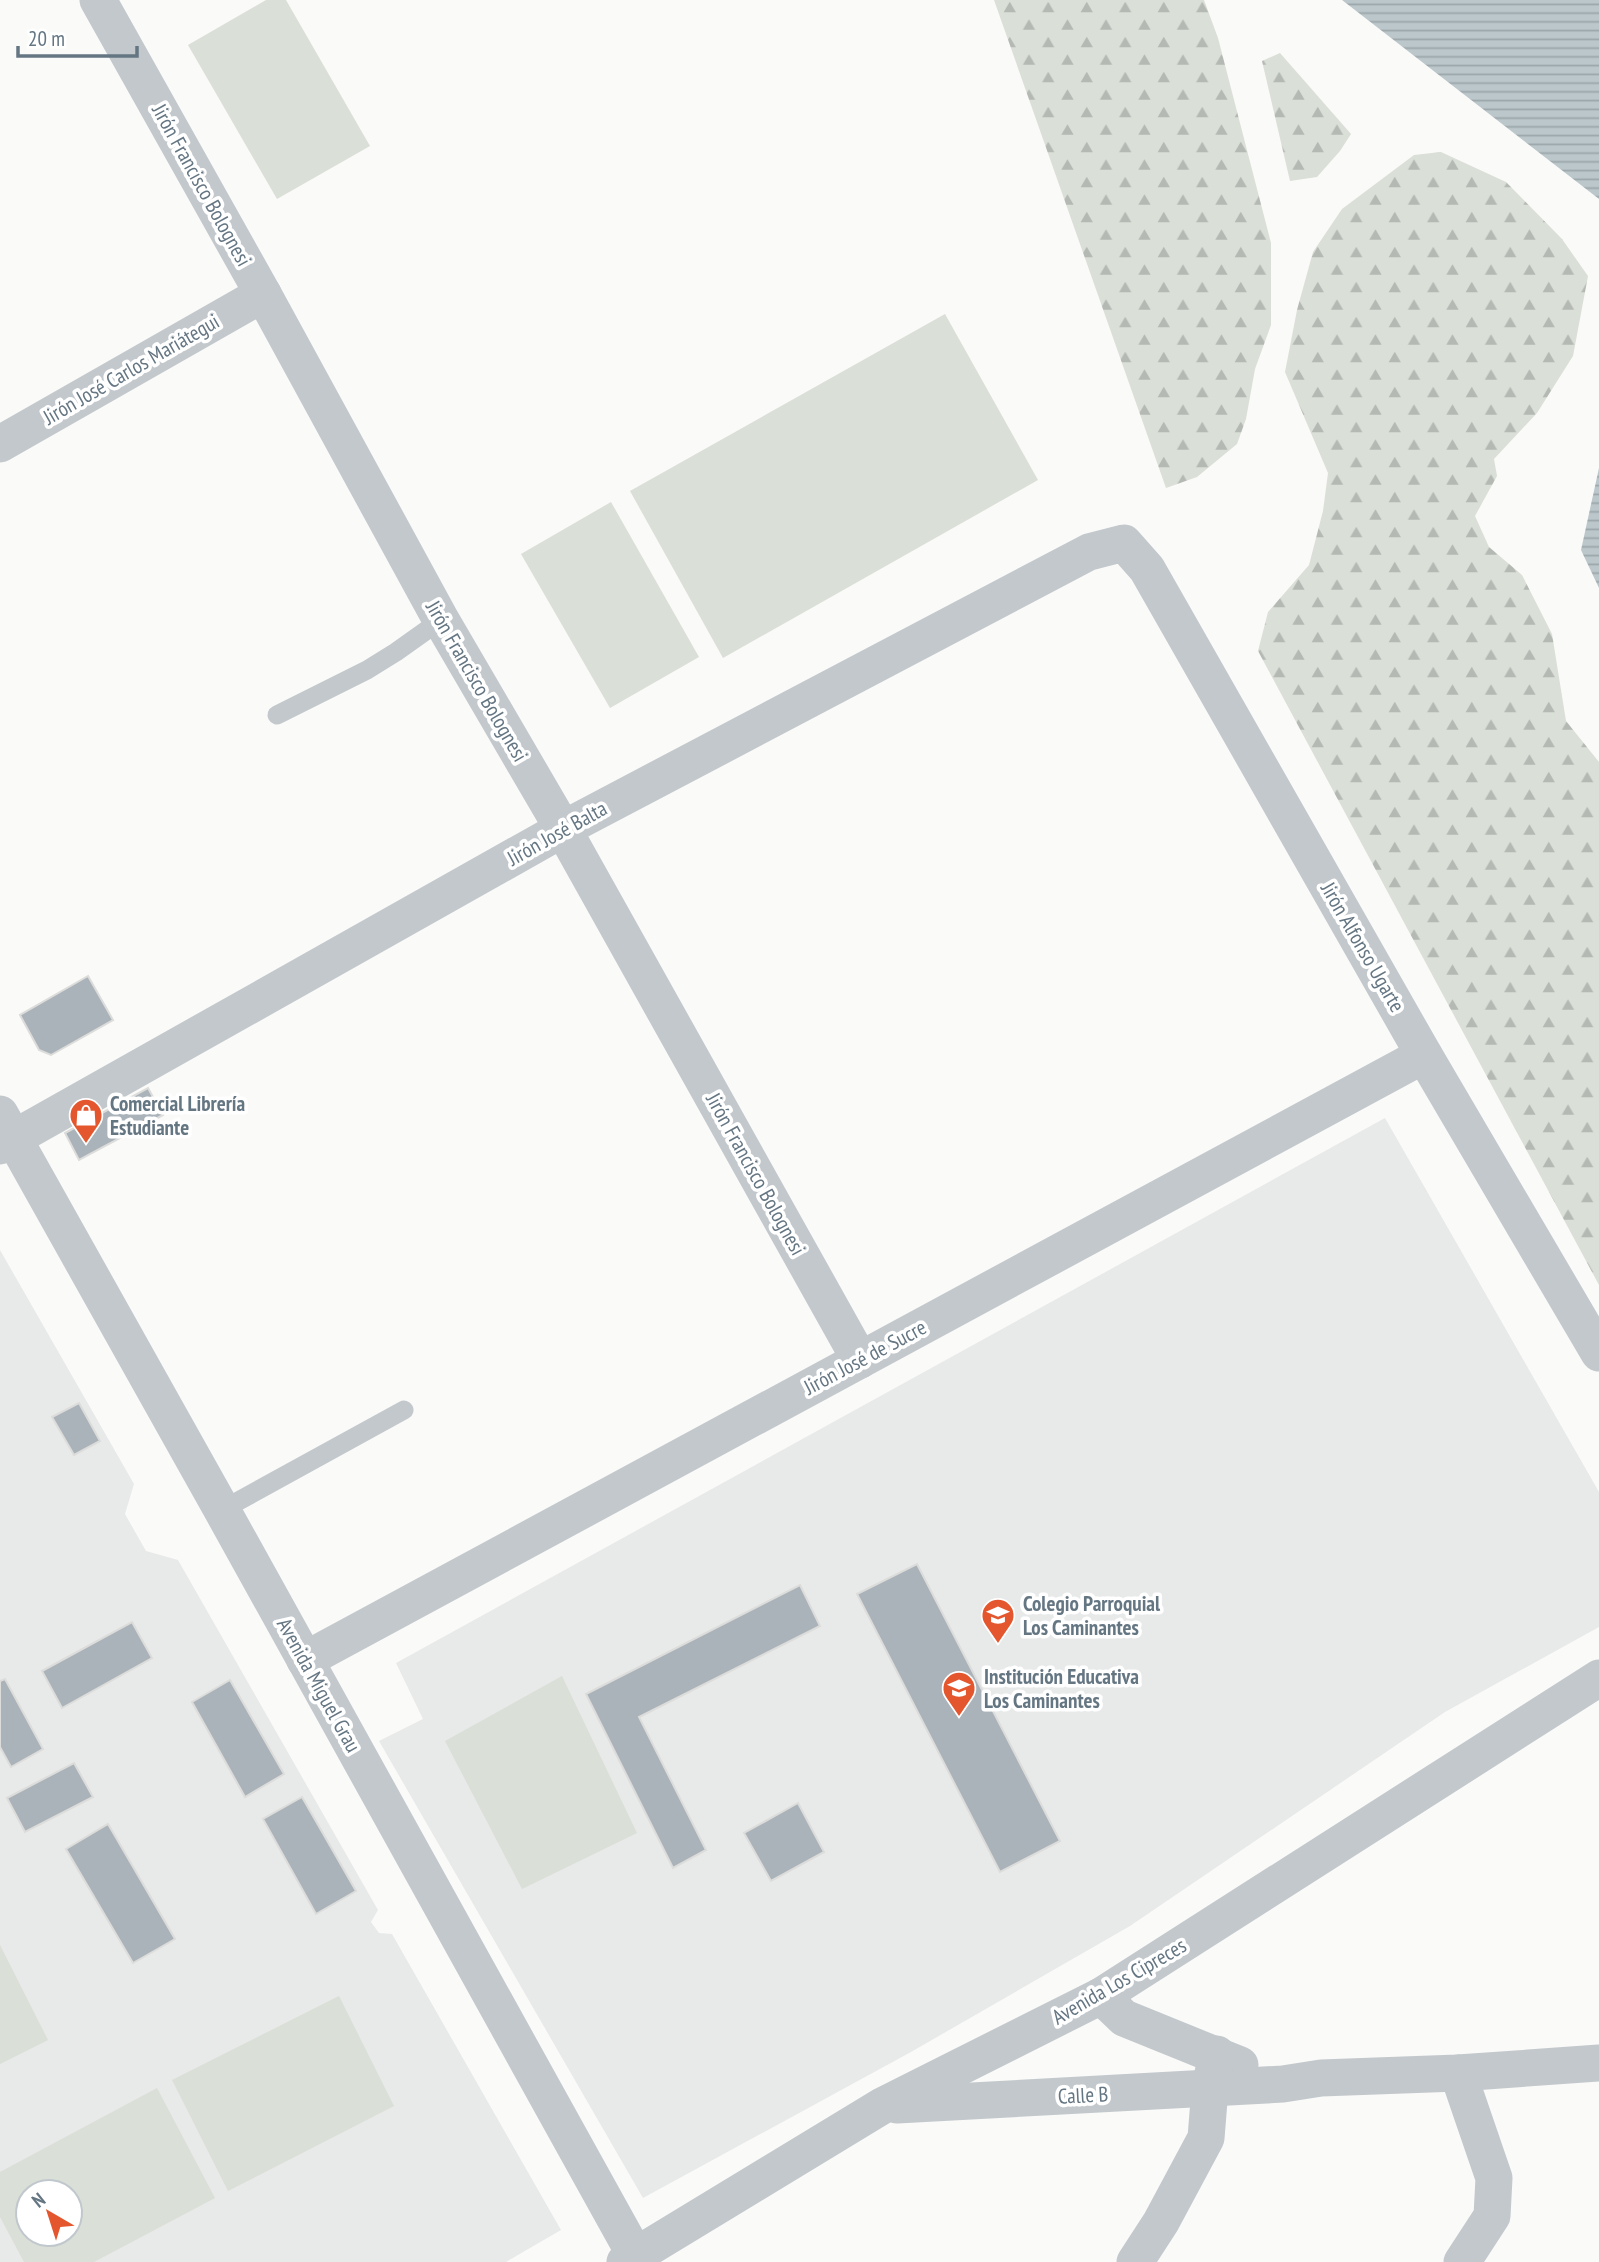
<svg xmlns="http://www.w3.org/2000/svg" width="1599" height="2262" font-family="'PT Sans Narrow',sans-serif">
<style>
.built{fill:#e8e9e9;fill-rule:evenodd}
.grass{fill:#dadfd7;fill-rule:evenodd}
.forest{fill:url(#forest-firs)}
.water{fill:url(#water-rules)}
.building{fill:#aab3b9;stroke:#dcdcda;stroke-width:2}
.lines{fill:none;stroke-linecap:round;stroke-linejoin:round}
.lane{stroke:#c3c8cc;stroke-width:19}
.street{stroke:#c3c8cc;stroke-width:37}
.labels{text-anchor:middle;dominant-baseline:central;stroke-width:7;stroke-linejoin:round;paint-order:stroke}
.street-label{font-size:21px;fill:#657683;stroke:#fff}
.poi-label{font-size:21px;font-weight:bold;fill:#657683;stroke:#fff;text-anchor:start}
</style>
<defs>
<pattern id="forest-firs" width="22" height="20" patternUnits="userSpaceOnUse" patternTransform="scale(1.75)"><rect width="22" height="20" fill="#dadfd7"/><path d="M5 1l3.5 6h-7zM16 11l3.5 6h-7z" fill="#b4b9b4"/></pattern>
<pattern id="water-rules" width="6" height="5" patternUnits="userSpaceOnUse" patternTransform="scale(1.75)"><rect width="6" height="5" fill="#bbc7cb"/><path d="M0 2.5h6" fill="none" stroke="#9ca6aa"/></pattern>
</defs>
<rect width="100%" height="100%" fill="#fafaf8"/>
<g class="built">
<polygon points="1385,1118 1599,1492 1599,1627 1445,1712 1130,1926 911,2052 643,2198 379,1741 423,1719 396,1663"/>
<path d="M0,1250l134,234 -9,30 21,37 32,9 200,350 -7,12 8,11 13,1 169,296 -55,32h-506zM28,2192h42v42h-42z"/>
</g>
<g class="grass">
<polygon points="266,0 286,0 370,146 277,199 188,45"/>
<polygon points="945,314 1038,480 723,658 630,491"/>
<polygon points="611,502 699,657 610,708 521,554"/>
<polygon points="562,1676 637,1833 522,1889 445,1741"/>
<polygon points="0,1945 48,2040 0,2064"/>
<polygon points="339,1996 394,2106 228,2191 172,2080"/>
<path d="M157,2088l58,110 -121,64h-70l-24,-45v-45zM28,2192h42v42h-42z"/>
</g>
<g class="forest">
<polygon points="994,0 1204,0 1218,38 1271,243 1271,325 1255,369 1246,419 1237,444 1197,477 1166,488"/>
<polygon points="1280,53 1351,134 1340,151 1317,177 1290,181 1262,61"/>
<polygon points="1441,152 1506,182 1562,239 1588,276 1573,356 1537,413 1494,459 1497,476 1475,516 1489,547 1522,575 1552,634 1566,721 1599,762 1599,1285 1258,651 1268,612 1309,565 1323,511 1328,473 1285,372 1297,310 1313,252 1342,209 1414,155"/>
</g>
<g class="water">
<polygon points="1342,0 1599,0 1599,199"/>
<polygon points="1599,468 1599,588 1581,550"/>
</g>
<g class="building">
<polygon points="88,976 113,1020 51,1055 39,1050 20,1015"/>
<polygon points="148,1088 163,1115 79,1160 65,1133"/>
<polygon points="79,1403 100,1441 74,1455 52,1417"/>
<polygon points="917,1564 1060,1841 1000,1872 857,1594"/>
<polygon points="800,1585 820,1626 639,1717 706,1850 673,1868 586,1694"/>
<polygon points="132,1622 152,1658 62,1708 42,1671"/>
<polygon points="5,1679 43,1749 11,1767 0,1747 0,1681"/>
<polygon points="230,1680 284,1774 245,1797 192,1702"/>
<polygon points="74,1763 93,1797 25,1832 7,1798"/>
<polygon points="302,1797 356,1891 316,1914 263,1819"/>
<polygon points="798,1803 824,1852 771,1881 744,1833"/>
<polygon points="108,1824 175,1939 133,1963 66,1849"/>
</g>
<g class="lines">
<g class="lane">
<polyline points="277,715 367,670 396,652 441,620"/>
<polyline points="222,1510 404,1410"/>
</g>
<g class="street">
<polyline points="98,0 263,294 441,620 563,829 860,1360"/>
<polyline points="0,444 263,294"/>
<polyline points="0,1114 222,1510 639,2262"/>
<polyline points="0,1146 563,829 1089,552 1124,543 1147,569 1424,1055 1599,1353"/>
<polyline points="305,1660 1424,1055"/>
<polyline points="1101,1996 1124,2018 1240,2065"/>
<polyline points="1458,2073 1494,2178 1492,2216 1462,2262"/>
<polyline points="897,2105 1283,2084 1321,2078 1458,2073 1599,2063"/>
<polyline points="625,2262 882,2106 1101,1996 1599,1678"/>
<polyline points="1135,2262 1161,2222 1206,2138 1210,2088 1217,2054"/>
</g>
</g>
<defs>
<symbol id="shop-pin" viewBox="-11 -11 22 30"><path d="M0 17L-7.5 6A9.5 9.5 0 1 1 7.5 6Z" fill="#e4572e" stroke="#fff"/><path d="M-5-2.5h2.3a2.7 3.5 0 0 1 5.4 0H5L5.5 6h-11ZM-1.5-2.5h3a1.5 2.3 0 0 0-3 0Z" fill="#fff"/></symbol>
<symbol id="school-pin" viewBox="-11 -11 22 30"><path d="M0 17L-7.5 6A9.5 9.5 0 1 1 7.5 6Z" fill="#e4572e" stroke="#fff"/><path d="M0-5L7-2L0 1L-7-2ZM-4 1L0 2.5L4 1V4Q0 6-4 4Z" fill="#fff"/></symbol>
</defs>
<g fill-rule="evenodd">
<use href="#shop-pin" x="67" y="1096" width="38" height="52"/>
<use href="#school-pin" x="979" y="1596" width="38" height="52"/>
<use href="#school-pin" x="940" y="1669" width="38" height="52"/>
</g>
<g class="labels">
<g class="street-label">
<text transform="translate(202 185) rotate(61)">Jirón Francisco Bolognesi</text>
<text transform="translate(131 369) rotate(-30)">Jirón José Carlos Mariátegui</text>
<text transform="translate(477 681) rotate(60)">Jirón Francisco Bolognesi</text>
<text transform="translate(557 833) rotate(-29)">Jirón José Balta</text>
<text transform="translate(1363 947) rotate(60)">Jirón Alfonso Ugarte</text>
<text transform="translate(756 1174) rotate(61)">Jirón Francisco Bolognesi</text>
<text transform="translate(865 1357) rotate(-28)">Jirón José de Sucre</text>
<text transform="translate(319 1685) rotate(61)">Avenida Miguel Grau</text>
<text transform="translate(1119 1981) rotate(-30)">Avenida Los Cipreces</text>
<text transform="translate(1083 2095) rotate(-3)">Calle B</text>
</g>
<g class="poi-label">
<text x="110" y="1103">Comercial Librería<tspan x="110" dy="24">Estudiante</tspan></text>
<text x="1023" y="1603">Colegio Parroquial<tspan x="1023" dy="24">Los Caminantes</tspan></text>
<text x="984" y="1676">Institución Educativa<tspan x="984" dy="24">Los Caminantes</tspan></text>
</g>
</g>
<g transform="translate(49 2213) rotate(321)"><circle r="33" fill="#ffffff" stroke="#c1c8cd" stroke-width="2"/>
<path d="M0-5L12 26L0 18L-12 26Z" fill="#e4572e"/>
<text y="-10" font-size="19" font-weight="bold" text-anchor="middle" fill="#657683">N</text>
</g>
<path d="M18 46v10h119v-10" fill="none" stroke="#657683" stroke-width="3.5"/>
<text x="28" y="46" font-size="21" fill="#657683" stroke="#ffffff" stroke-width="5" paint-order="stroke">20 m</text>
</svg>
